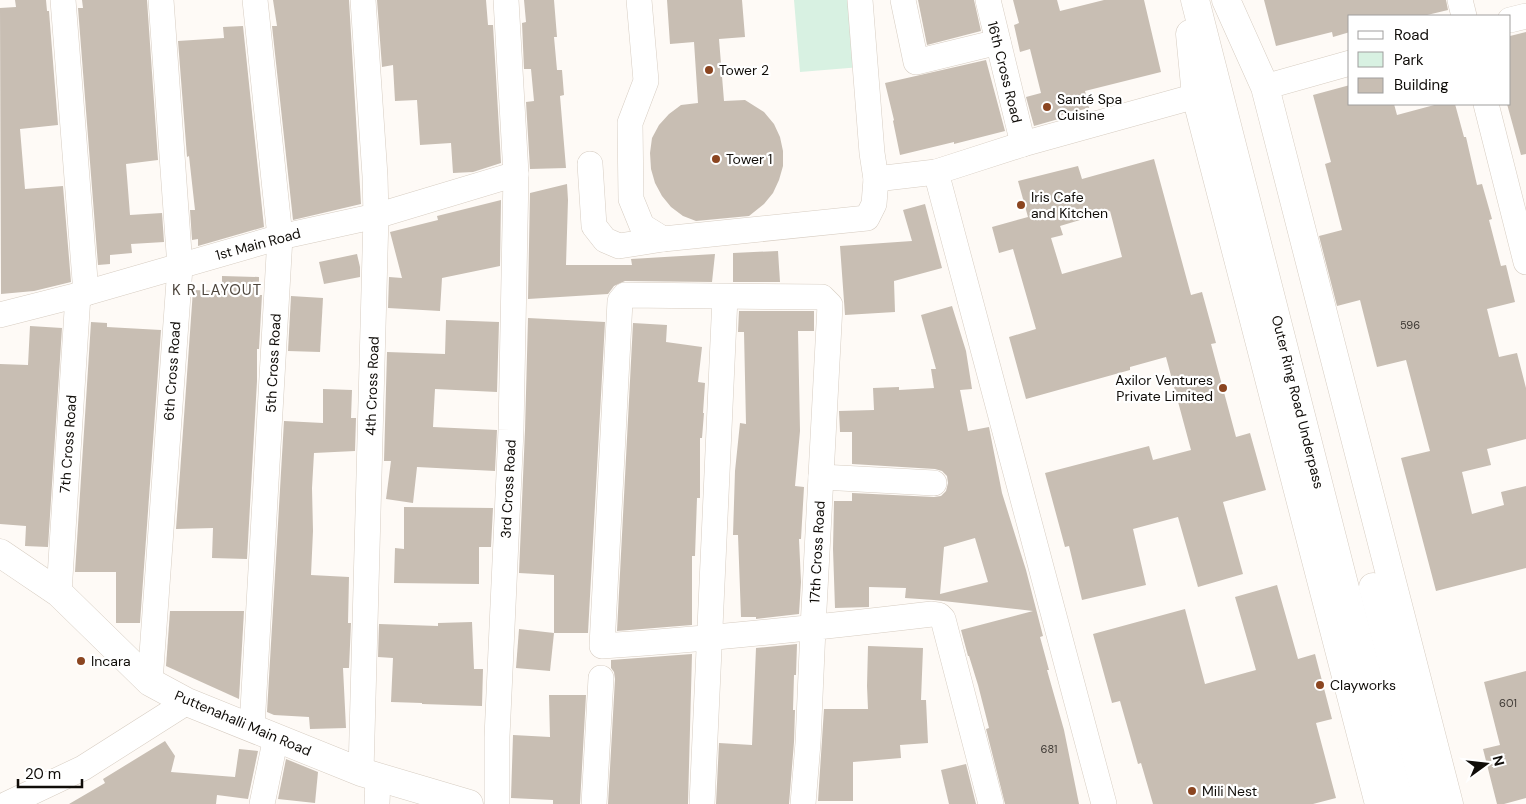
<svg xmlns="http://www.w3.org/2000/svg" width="1526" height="804" font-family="'DM Sans',sans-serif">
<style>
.green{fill:#d8f1e2}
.building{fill:#c8beb3;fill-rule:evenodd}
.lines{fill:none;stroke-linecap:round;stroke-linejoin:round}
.minor-casing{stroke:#d7cdc2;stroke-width:26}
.major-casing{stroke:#d7cdc2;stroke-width:29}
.highway-casing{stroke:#d7cdc2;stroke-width:29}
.minor{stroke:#fff;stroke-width:25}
.major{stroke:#fff;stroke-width:28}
.highway{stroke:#fff;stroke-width:28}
.poi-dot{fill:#8b4520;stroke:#fff;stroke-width:2}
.labels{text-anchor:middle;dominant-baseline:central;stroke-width:4.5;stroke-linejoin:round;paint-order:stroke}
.number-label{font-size:11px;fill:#3e3934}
.poi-label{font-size:14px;fill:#100d09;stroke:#fff;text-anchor:start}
.street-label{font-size:14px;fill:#100d09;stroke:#fff}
.neighbourhood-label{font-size:15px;letter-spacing:1px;fill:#4f473e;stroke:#fff}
</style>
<rect width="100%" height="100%" fill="#fefaf6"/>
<polygon class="green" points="794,0 855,0 861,67 800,72"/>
<g class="building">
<polygon points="15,0 46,0 47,11 49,11 58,125 20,129 25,189 63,186 71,282 34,291 1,294 0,8 16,7"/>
<polygon points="82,0 147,0 158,160 126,164 130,215 162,213 164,242 131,244 132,253 110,255 110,264 98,265 78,8 83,8"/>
<polygon points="273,0 349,0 361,204 293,220 272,26 277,26"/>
<polygon points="377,0 486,0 488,25 493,25 501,163 473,172 453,173 451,143 420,145 417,100 395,101 393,65 382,67"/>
<polygon points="524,0 554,0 557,37 554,37 557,70 562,70 564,95 560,96 566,168 530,169 526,102 534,101 531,69 524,69 522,23 526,22"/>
<polygon points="667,0 742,0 745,37 719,39 724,101 745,100 764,112 774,124 780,137 783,151 783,166 779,180 773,193 764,204 749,216 696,221 683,216 671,207 662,196 655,183 651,169 650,153 652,138 659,125 669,114 681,105 698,103 694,42 670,44"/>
<polygon points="918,0 974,0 981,31 927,45"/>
<polygon points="1013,0 1057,0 1060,11 1104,0 1144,0 1161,72 1085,91 1089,108 1061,115 1062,118 1034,126 1026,97 1041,93 1030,49 1020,52 1014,25 1019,23"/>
<polygon points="1264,0 1446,0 1448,10 1423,16 1350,16 1350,32 1333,37 1332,32 1276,46"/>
<polygon points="243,26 264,227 198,246 198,239 192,240 190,210 195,210 189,156 187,157 178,41 224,38 223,27"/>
<polygon points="1526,32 1526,154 1521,155 1507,104 1510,104 1510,36"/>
<polygon points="986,60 1005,131 954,144 954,142 900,155 893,121 894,120 885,83"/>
<polygon points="1350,85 1350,104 1394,104 1397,115 1438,104 1455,104 1464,137 1466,137 1477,185 1482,184 1492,219 1489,220 1501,266 1506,265 1515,302 1487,309 1499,357 1517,353 1526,388 1526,439 1487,449 1491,465 1462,472 1472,514 1504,505 1501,492 1526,486 1526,568 1436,591 1401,458 1430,451 1406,360 1377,367 1360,300 1337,306 1319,236 1342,230 1325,164 1331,162 1313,95"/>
<path d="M1154,159l37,136 11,-3 14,51 -5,1 25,93 14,-4 16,57 -43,12 20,72 -45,13 -20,-70 -45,12 13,56 -64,15 -13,-54 -4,1 -20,-74 104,-27 4,14 38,-10 -25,-93 -36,10v3l-104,29 -17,-62 27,-8 -23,-80 -14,4 -7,-26 36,-10 -10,-36 60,-15 4,13zM1110,211l12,46 -60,17 -11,-36 12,-3 -3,-9z"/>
<polygon points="567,184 568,200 566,265 632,265 631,259 715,254 712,282 625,281 614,286 608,294 528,299 530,193"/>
<polygon points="501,200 500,266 442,278 440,311 388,308 389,277 402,278 390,232 438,220 437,216"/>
<polygon points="925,204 942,268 894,281 895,312 845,315 840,246 912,241 903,210"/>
<polygon points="778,251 780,282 733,282 733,253"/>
<polygon points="357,254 360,267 360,277 324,284 319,262"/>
<polygon points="222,276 259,277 259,295 262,295 259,349 257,349 257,381 247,559 212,558 213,528 176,529 193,290 222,291"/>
<polygon points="291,296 323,298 320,352 288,351"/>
<path d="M952,306l14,45 6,38 -12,1 8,41 21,-4 13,66 24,77 17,66 -3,1 9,33h-2l17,60 15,74h-74l-19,-75 3,-1 -11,-43 -9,-29h-1l-7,-26 72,-19 -99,-11 -29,-2 1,-10 -37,-1v20l-34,1 -2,-59 1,-48h18v-8l82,4 7,-1 5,-5 2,-8 -1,-7 -5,-5 -7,-2 -83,-5v-32h-12l-1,-21 35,-1 -1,-22 26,-1v3l35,-2 -3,-19h5l-15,-54zM975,538l13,44 -48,12 4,-47z"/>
<polygon points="739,311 814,311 814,331 798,331 800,431 795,486 804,487 801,539 799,539 801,582 799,614 756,619 756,617 741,617 738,535 733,535 735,471 740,423 746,424 744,332 738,332"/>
<polygon points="528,318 605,322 588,633 554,633 554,575 519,573 525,430"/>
<polygon points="446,320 499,322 497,392 435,389 433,427 497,430 495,471 417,467 413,503 386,499 391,461 384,461 387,352 445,354"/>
<polygon points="91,322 107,323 107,327 161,330 140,623 116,623 116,572 75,572"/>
<polygon points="633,323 667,325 666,342 702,347 698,382 705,383 703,413 704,413 702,438 700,438 700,498 697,498 695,556 692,556 692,625 617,631"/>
<polygon points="30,326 62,328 48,547 25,546 26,526 0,524 0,364 28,365"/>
<polygon points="323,389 352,390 351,418 356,418 355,451 314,453 312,488 313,531 311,575 349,577 348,623 351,623 349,668 343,668 346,728 310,729 309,717 274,715 267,712 284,421 323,423"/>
<polygon points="404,507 493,508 491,547 479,547 479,584 394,583 395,548 404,549"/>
<polygon points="1277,585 1298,659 1315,654 1332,719 1316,723 1336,798 1313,804 1153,804 1141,763 1138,764 1120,701 1112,703 1093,634 1185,609 1205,684 1256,670 1235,597"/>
<polygon points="170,611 244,611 239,699 166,666"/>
<polygon points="472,622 474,669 483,669 482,706 422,704 422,703 391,702 393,658 378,657 379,624 438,626 438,623"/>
<polygon points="519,629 554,633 550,671 516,668"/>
<polygon points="797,644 796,675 794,675 793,710 795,710 794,742 789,804 716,804 719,743 752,745 756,648"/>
<polygon points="868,646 923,648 921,700 926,700 928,743 900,745 901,758 853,762 853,801 818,801 824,709 868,709 867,686"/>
<polygon points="692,654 688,804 608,804 615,679 614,672 611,668 611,660"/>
<polygon points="1526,671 1526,798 1504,804 1497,804 1483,749 1500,745 1484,682"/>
<polygon points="549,695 586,695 580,804 553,804 553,800 511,798 513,735 550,737"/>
<polygon points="165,741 175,756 171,772 235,777 239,749 258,751 248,799 217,795 216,804 69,804 105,783 103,779"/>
<polygon points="286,759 318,772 315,803 278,799"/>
<polygon points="966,764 976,804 949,804 941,770"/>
</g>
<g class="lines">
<defs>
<g id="minor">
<polyline points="63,0 86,293"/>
<polyline points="639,0 646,81 630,123 631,199 642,226 663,239 867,218 874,204 876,179 872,153 860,0"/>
<polyline points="903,0 916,62 998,42"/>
<polyline points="988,0 1023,144"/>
<polyline points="1460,0 1464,16"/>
<polyline points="1510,20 1526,16"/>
<polyline points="1265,87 1350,63"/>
<polyline points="1486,104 1526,262"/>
<polyline points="590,164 594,226 605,240 619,246 663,239"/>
<polyline points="876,179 936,172"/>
<polyline points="0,315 86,293 280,237 376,216 516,174"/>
<polyline points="821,477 934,483"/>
<polyline points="59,593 78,295"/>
<polyline points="150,682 180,267 161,0"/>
<polyline points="252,727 280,237 255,0"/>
<polyline points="361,772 376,216 375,176 363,0"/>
<polyline points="7,804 83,768 187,702"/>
<polyline points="262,804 276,737"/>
<polyline points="377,804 378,777"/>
<polyline points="497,804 497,737 511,430 516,174 506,0"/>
<polyline points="594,804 601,678"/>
<polyline points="702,804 725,297"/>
<path d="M803,804l5,-61 5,-115 17,-323 -8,-8 -197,-2 -5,6 -18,345c111,-7 220,-19 330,-32l7,1 4,4 48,185"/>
<polyline points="1104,804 936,172 1023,144 1196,96"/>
</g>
<polyline id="major" points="0,553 59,593 150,682 187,702 361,772 469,804"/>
<g id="highway">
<polyline points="1195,0 1400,804"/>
<polyline points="1226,0 1265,87 1449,804"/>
<polyline points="1190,34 1196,96 1379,804"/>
<polyline points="1373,587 1428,804"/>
</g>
</defs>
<use href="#minor" class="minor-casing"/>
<use href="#major" class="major-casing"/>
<use href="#highway" class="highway-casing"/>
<use href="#minor" class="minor"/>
<use href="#major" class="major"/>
<use href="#highway" class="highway"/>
</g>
<g class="poi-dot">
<circle cx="709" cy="70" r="5"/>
<circle cx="1047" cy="107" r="5"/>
<circle cx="716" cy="159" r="5"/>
<circle cx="1021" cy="205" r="5"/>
<circle cx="1223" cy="388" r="5"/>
<circle cx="81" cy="661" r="5"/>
<circle cx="1320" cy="685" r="5"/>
<circle cx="1192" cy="791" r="5"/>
</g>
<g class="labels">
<g class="number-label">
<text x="1410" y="325">596</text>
<text x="1508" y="703">601</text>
<text x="1049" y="749">681</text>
</g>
<g class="poi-label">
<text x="719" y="70">Tower 2</text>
<text x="1057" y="99">Santé Spa<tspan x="1057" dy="16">Cuisine</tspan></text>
<text x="726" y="159">Tower 1</text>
<text x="1031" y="197">Iris Cafe<tspan x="1031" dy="16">and Kitchen</tspan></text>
<text x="1213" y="380" text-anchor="end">Axilor Ventures<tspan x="1213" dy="16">Private Limited</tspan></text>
<text x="91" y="661">Incara</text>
<text x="1330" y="685">Clayworks</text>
<text x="1202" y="791">Mili Nest</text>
</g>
<g class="street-label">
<text transform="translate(1005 72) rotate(76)">16th Cross Road</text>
<text transform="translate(258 244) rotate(-15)">1st Main Road</text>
<text transform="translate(273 363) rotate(-87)">5th Cross Road</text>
<text transform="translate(172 371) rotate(-86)">6th Cross Road</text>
<text transform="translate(372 386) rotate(-88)">4th Cross Road</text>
<text transform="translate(1298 402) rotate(76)">Outer Ring Road Underpass</text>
<text transform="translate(68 444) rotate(-86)">7th Cross Road</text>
<text transform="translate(508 489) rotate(-87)">3rd Cross Road</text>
<text transform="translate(817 552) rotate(-87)">17th Cross Road</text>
<text transform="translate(243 723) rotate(23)">Puttenahalli Main Road</text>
</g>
<g class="neighbourhood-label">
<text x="217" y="290">K R LAYOUT</text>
</g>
</g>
<rect x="1348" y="15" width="162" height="90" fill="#ffffff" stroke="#9f9e9d"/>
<rect x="1358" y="31" width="25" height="8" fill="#ffffff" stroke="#9f9e9d"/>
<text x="1394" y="40" font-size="15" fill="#100d09">Road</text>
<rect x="1358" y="52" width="25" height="15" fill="#d8f1e2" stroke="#9f9e9d"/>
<text x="1394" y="65" font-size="15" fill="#100d09">Park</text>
<rect x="1358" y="78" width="25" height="15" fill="#c8beb3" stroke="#9f9e9d"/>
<text x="1394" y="90" font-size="15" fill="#100d09">Building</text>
<g transform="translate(1486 764) rotate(75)" stroke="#ffffff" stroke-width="4" paint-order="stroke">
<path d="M0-4L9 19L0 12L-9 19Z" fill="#100d09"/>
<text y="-8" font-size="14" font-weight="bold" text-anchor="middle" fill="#100d09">N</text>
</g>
<path d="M18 779v8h64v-8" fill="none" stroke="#100d09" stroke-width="2.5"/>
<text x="25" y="779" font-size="15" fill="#100d09" stroke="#ffffff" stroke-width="4" paint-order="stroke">20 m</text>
</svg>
